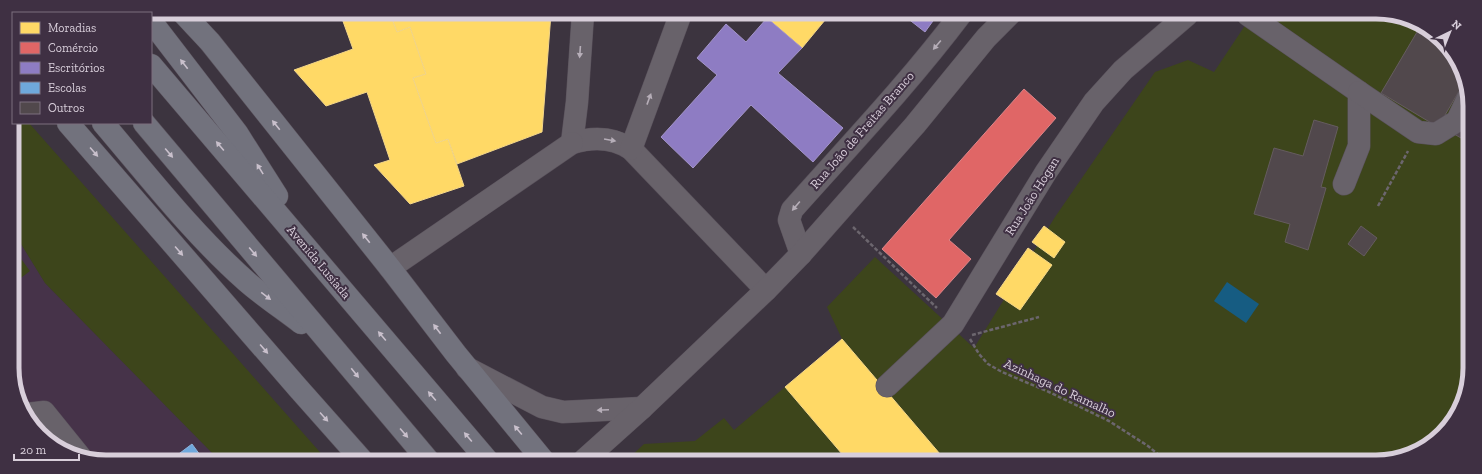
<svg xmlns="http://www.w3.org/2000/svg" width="1482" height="474" font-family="'Zilla Slab',serif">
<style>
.built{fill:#463349}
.green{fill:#3d451b}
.water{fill:#165c82}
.homes{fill:#ffd966;stroke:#f3d689}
.shops{fill:#e06666;stroke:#de8589}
.offices{fill:#8e7cc3;stroke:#a495ca}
.schools{fill:#6fa8dc;stroke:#8eb3db}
.building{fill:#51484c;stroke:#655c5f}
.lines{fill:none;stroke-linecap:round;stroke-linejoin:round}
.minor-casing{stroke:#5a525c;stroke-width:23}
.major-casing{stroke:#5a525c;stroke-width:23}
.path{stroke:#6c666e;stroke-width:2.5;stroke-dasharray:4 2;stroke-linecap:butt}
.minor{stroke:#68626a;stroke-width:22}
.major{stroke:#72727d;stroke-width:22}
.oneway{fill:#b6aeb8}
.oneway2{fill:#c9c0cc}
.labels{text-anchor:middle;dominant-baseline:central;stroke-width:4;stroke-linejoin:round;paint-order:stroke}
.street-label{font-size:13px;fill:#d8ceda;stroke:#3f3043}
.rim{fill:none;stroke:#d8ceda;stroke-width:5}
</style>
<rect width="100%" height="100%" fill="#3c343f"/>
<polygon class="built" points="13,231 45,283 218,459 82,459 36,430 14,386"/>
<g class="green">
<polygon points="1252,15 1400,15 1446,44 1468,88 1467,392 1433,442 1382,462 946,461 842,339 827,307 875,257 974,348 1055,217 1155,72 1188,60 1214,72"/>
<polygon points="12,103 13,123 29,123 326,459 218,459 45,283 13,231"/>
<polygon points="13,248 30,271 13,284"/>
<polygon points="785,387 848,461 627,460 644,444 695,441 724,418 734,430"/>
</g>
<polygon class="water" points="1227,282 1259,304 1246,323 1214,301"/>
<g class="homes">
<polygon points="340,13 390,13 397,32 410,27 426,74 413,78 436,143 448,139 464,186 410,204 374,165 390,160 367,92 326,106 294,70 353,49"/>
<polygon points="390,13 551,13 542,132 457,164 448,139 436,143 413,78 426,74 410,27 397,32"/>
<polygon points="771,14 830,14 802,48 767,18"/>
<polygon points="1044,226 1065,242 1054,258 1032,242"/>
<polygon points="1028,248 1052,265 1020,310 996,294"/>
<polygon points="842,339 946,461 848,461 785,387"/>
</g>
<polygon class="shops" points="1024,89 1056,118 949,240 971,259 936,298 882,249"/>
<g class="offices">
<polygon points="902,14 938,14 925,32"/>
<polygon points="767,18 802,48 778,73 843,128 813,162 751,105 693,168 661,137 717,75 697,58 726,24 746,42"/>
</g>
<g class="schools">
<polygon points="42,427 52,441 37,431"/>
<polygon points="192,444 203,459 172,459"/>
</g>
<g class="building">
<polygon points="1420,27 1446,44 1465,81 1438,127 1381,93"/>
<polygon points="1468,110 1468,142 1454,134"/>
<polygon points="1314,120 1338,127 1321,187 1326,188 1308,250 1285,242 1290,224 1254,214 1274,148 1303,156"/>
<polygon points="1361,226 1377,238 1364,256 1348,244"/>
</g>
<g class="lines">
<defs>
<g id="minor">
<path d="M583,13l-6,89 -5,41c20,-6 41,-6 59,6l135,141"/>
<polyline points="1248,15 1359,92 1359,146 1344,184"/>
<polyline points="1359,92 1418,132 1436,134 1457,121 1468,98"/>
<polyline points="631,149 681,13"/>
<path d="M801,254l-12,-34 3,-10c57,-64 117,-127 169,-196"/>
<polyline points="390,268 572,143"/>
<polyline points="467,368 542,407 563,412 642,408"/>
<polyline points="887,386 953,324 1046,172 1094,102 1123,70 1187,15"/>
<polyline points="27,414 44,412 82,459"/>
<polyline points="584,460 642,408 766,290 801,254 915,125 986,38 1010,14"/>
</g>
<g id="major">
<polyline points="108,12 109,13"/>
<polyline points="182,12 210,42 390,268 456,354 543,460"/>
<polyline points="151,21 237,133 277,196"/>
<polyline points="151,65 487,460"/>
<polyline points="68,123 298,388 361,459"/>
<path d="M103,123c46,54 89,110 143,158 17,15 37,28 55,42"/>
<polyline points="144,123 428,460"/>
</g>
</defs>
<use href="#minor" class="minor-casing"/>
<use href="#major" class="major-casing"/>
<g class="path">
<polyline points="1378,206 1408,151"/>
<polyline points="853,227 937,308"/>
<polyline points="972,335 1039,317"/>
<polyline points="970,339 979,354 988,364 1002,372 1049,392 1109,421 1148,446 1166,461"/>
</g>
<use href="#minor" class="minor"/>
<use href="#major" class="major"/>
</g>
<defs><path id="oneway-solid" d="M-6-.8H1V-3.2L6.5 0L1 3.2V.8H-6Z"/></defs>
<g class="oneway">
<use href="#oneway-solid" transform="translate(937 45) rotate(130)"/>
<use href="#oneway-solid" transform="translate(580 52) rotate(94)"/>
<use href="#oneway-solid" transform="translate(649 99) rotate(-70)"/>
<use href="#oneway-solid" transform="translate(610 140) rotate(10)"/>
<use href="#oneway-solid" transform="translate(796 206) rotate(130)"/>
<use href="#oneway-solid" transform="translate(603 410) rotate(177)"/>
</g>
<g class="oneway2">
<use href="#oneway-solid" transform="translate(184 64) rotate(-128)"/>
<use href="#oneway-solid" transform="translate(276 125) rotate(-129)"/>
<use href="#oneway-solid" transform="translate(220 146) rotate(-130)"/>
<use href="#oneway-solid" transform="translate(94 152) rotate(49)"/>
<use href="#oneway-solid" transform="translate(169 153) rotate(50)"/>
<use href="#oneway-solid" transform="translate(260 169) rotate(-122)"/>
<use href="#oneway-solid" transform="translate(366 238) rotate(-129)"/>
<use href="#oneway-solid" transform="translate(179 251) rotate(49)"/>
<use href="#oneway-solid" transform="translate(253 252) rotate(50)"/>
<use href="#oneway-solid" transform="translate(266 296) rotate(37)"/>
<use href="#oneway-solid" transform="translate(437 329) rotate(-127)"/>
<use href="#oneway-solid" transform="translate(382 336) rotate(-130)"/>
<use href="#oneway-solid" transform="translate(264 349) rotate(49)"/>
<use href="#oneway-solid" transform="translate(355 373) rotate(51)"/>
<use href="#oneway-solid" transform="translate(432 396) rotate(-130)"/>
<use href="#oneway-solid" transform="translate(324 417) rotate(48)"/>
<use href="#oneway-solid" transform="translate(518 430) rotate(-130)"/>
<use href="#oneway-solid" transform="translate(404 433) rotate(49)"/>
<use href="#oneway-solid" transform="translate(468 437) rotate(-130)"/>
</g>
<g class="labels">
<g class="street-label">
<text transform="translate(862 130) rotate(-49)">Rua João de Freitas Branco</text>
<text transform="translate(1032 196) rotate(-58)">Rua João Hogan</text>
<text transform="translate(319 262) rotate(50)">Avenida Lusíada</text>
<text transform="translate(1060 388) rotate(25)">Azinhaga do Ramalho</text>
</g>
</g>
<path d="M0 0H1482V474H0ZM106 19H1376A87 87 0 0 1 1463 106V368A87 87 0 0 1 1376 455H106A87 87 0 0 1 19 368V106A87 87 0 0 1 106 19Z" fill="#3f3043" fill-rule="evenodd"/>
<path class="rim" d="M106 19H1376A87 87 0 0 1 1463 106V368A87 87 0 0 1 1376 455H106A87 87 0 0 1 19 368V106A87 87 0 0 1 106 19Z"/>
<rect x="12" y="12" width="140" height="112" fill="#3f3043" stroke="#7c6f7f"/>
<rect x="20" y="22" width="20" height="12" fill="#ffd966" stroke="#7c6f7f"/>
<text x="48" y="32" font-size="12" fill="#d8ceda">Moradias</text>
<rect x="20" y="42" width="20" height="12" fill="#e06666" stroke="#7c6f7f"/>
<text x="48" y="52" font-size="12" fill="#d8ceda">Comércio</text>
<rect x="20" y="62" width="20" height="12" fill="#8e7cc3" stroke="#7c6f7f"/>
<text x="48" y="72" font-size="12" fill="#d8ceda">Escritórios</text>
<rect x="20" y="82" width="20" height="12" fill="#6fa8dc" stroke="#7c6f7f"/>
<text x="48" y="92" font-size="12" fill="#d8ceda">Escolas</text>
<rect x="20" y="102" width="20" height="12" fill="#51484c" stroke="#7c6f7f"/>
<text x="48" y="112" font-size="12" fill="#d8ceda">Outros</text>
<g transform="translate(1450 32) rotate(43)" stroke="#3f3043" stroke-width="3" paint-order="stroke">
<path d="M0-3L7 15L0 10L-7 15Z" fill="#d8ceda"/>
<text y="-6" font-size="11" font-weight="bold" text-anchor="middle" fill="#d8ceda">N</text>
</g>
<path d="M14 454v6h65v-6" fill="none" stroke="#d8ceda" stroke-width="2"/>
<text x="20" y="454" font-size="12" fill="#d8ceda" stroke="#3f3043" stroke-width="3" paint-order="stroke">20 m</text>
</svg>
